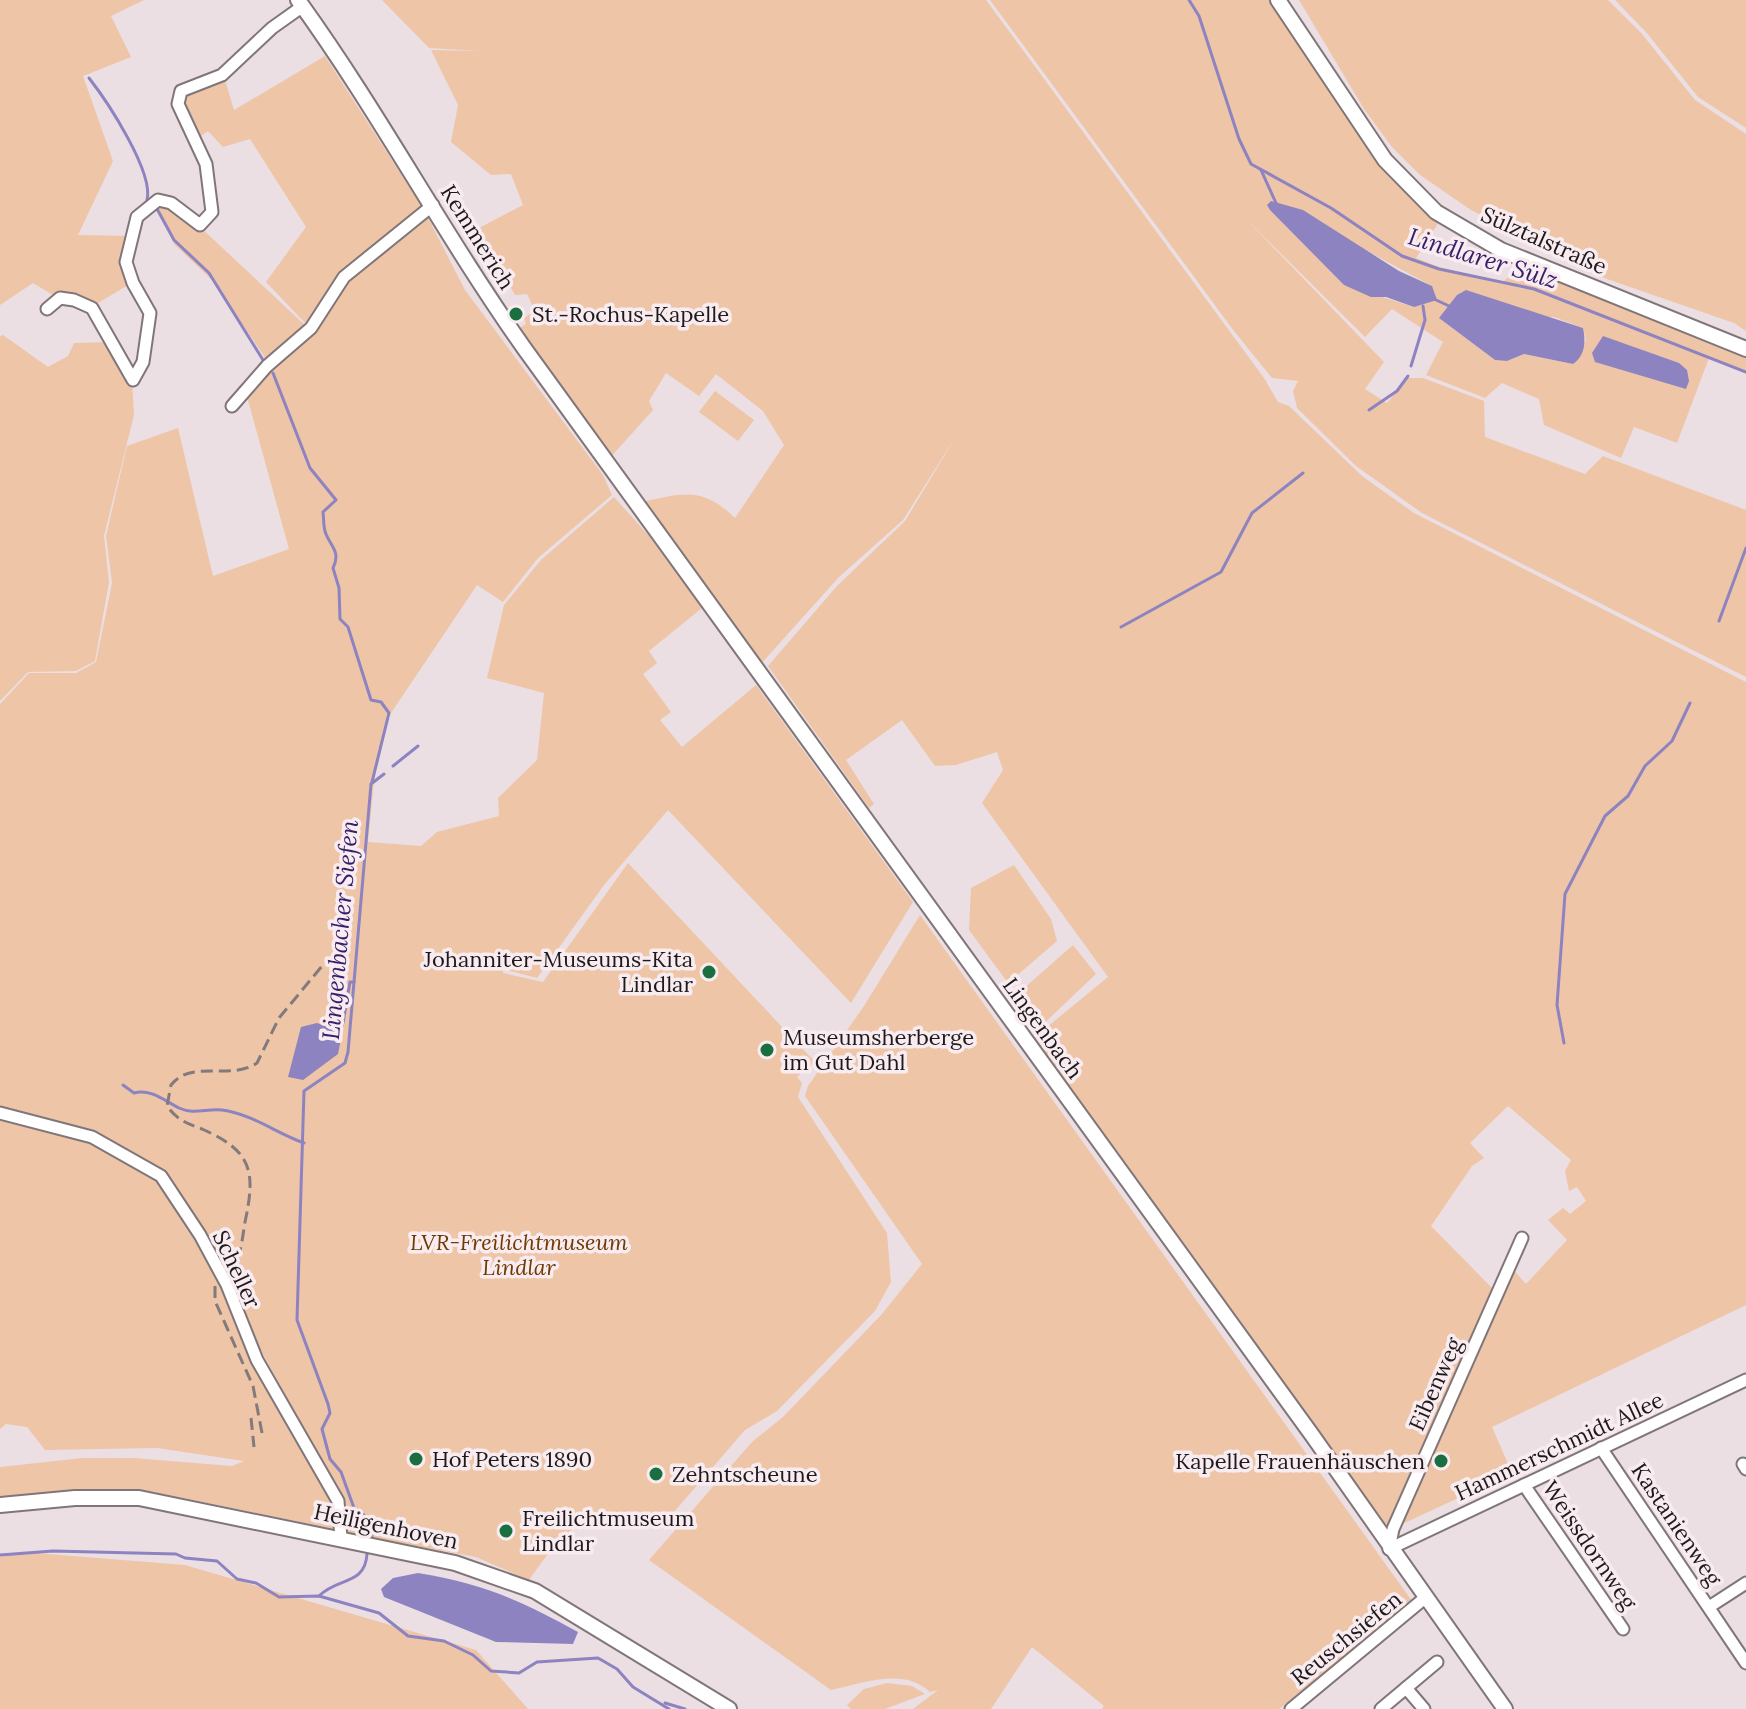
<svg xmlns="http://www.w3.org/2000/svg" width="1746" height="1709" font-family="Lora,serif">
<style>
.green{fill:#eec5a7;fill-rule:evenodd}
.water{fill:#8d83c1}
.lines{fill:none;stroke-linecap:round;stroke-linejoin:round}
.stream{stroke:#8d83c1;stroke-width:3}
.minor-casing{stroke:#807679;stroke-width:15}
.tertiary-casing{stroke:#807679;stroke-width:18}
.secondary-casing{stroke:#807679;stroke-width:18}
.minor{stroke:#fff;stroke-width:11}
.tertiary{stroke:#fff;stroke-width:14}
.secondary{stroke:#fff;stroke-width:14}
.rail{stroke:#827a7d;stroke-width:3;stroke-dasharray:12 6;stroke-linecap:butt}
.poi-dot{fill:#1b6e3f;stroke:#f8ecf0;stroke-width:3}
.labels{text-anchor:middle;dominant-baseline:central;stroke-width:7;stroke-linejoin:round;paint-order:stroke}
.street-label{font-size:22px;fill:#1e1a1c;stroke:#f8ecf0}
.poi-label{font-size:22px;fill:#1e1a1c;stroke:#f8ecf0;text-anchor:start}
.park-label{font-size:22px;font-style:italic;fill:#703a00;stroke:#f8ecf0}
.water-label{font-size:24px;font-style:italic;fill:#351f69;stroke:#f8ecf0}
</style>
<rect width="100%" height="100%" fill="#ebdfe3"/>
<g class="green">
<polygon points="0,0 144,0 111,16 131,57 83,76 113,161 78,235 130,236 128,285 93,306 58,298 33,283 0,305"/>
<path d="M382,0h604l278,378 14,24 11,4 73,70 52,37 332,169v623l-254,122 20,46 -114,53 112,-260 16,18 41,-44 -19,-20 15,-12 7,6 16,-13 -9,-14 -8,4 -4,-20 6,-11 -63,-54 -38,37 14,15 -12,8 -41,60 64,65 -103,236 -8,1 -354,-487 78,-64 -126,-174 21,-33 -6,-18 -41,13 -21,1 -33,-46 -56,40 28,44 -5,4 -101,-142 69,-80 68,-65 53,-88 -55,87 -64,57 -79,88 -118,-163c41,-9 60,-16 93,16l49,-73 -21,-34 -47,-37 -17,22 -33,-23 -17,28 4,9 -44,49 -94,-128 11,-7 -2,-6 11,-7 -8,-17 -12,1 -38,-66 46,-24 -12,-31 -20,1 -40,-33 7,-37 -27,-55 49,1 -51,-3z"/>
<path d="M990,0h280l107,164 62,58 -23,36 23,9 64,15 16,-15 140,49 87,37v20l-37,-15 -32,85 -43,-16 -13,31 -77,-33 -5,-26 -37,-16 -17,15 -59,-23 17,-33 -51,-33 -27,28 -118,-117 137,142 -19,27 22,14 21,-25h15l61,23 1,36 100,37 18,-18 143,54v167l-324,-164 -66,-47 -59,-58 -4,-17 5,-10 -26,-3 -38,-47zM1267,204l87,40 78,42 -18,21 -70,-22zM1554,317l29,11 3,12 -13,24 -49,-10 -17,7 -12,-1 -56,-42z"/>
<polygon points="1299,0 1608,0 1642,34 1695,100 1746,134 1746,331 1734,323 1607,279 1471,210 1420,175 1392,147 1364,109"/>
<polygon points="1615,0 1746,0 1746,128 1698,97 1646,32"/>
<polygon points="325,56 424,210 356,265 309,327 266,282 306,227 250,139 223,147 208,131 201,136 184,109 186,93 225,80 234,110"/>
<polygon points="155,204 171,205 199,226 308,328 268,362 213,281 174,244"/>
<path d="M425,212l40,78 138,185 9,20 -74,63 -35,44 -26,-17 -88,131 -15,65 -6,61 53,4 16,-14 62,-16 -1,-18 39,-38 7,-67 -57,-15 17,-73 37,-45 73,-63 35,39 53,72 -53,43 8,12 -14,11 28,38 -11,8 22,27 74,-62 157,217 -62,101 -183,-193 -64,75 -67,93 -34,-9v4l40,9 85,-119 187,199 -18,15 5,6 -4,14 89,136 4,49 -16,29 -98,100 -32,19 -78,90c-82,-4 -89,-10 -138,60l-53,-23 -130,-24 -1,-29 -181,-331 -73,-41 -91,-23v-405l29,-31h47l20,-11 16,-79 -6,-47 21,-90 51,-18 35,148 76,-27 -43,-156 33,-31 66,-84z"/>
<polygon points="3,335 48,367 68,356 74,343 108,342 132,381 134,415 104,536 109,582 95,661 76,671 28,672 0,701 0,336"/>
<polygon points="715,391 754,420 738,441 699,412"/>
<polygon points="1014,865 1051,919 1057,941 1008,983 969,930 971,888"/>
<path d="M920,915l492,686 -133,108h-177l2,-3 -72,-59 -41,62h-78l25,-19 -8,2c-26,-25 -67,-9 -99,-2l-182,-130 103,-118 31,-25 99,-103 40,-50 -117,-168 3,-10 56,-80z"/>
<polygon points="1073,945 1096,974 1038,1029 1013,998"/>
<polygon points="0,1116 89,1139 158,1179 177,1203 183,1223 225,1287 242,1338 335,1506 334,1529 179,1497 127,1492 0,1500 0,1467 83,1458 133,1458 232,1466 244,1461 157,1448 45,1450 27,1427 6,1424 0,1429"/>
<polygon points="23,1552 185,1565 476,1650 528,1709 0,1709 0,1557"/>
<polygon points="887,1683 912,1686 925,1694 885,1709 851,1709 847,1705 864,1689"/>
</g>
<g class="water">
<polygon points="1271,201 1303,210 1399,271 1432,286 1437,300 1414,307 1386,297 1371,297 1344,285 1270,210 1267,205"/>
<path d="M1466,290l117,38c3,14 2,28 -10,36l-49,-10 -17,7 -12,-1 -56,-42 18,-23z"/>
<polygon points="1603,336 1679,363 1687,370 1689,381 1686,389 1595,362 1592,353"/>
<polygon points="340,1022 344,1023 338,1054 303,1080 288,1077 301,1027 317,1023 339,1031"/>
<path d="M418,1573c64,10 104,28 160,59l-5,12 -77,-2 -112,-45 -3,-8 12,-11z"/>
</g>
<g class="lines">
<g class="stream">
<polyline points="1189,0 1199,16 1239,139 1251,164 1331,208 1402,256 1439,269 1534,289 1746,372"/>
<path d="M89,78c18,23 65,94 58,122"/>
<polyline points="1261,170 1276,203"/>
<polyline points="156,207 174,240 209,273 263,360"/>
<polyline points="1434,299 1449,306"/>
<polyline points="1411,366 1425,320 1423,306"/>
<path d="M273,373l37,95 26,32 -13,12c1,7 0,16 3,22 5,13 15,18 7,34l6,20 1,31 8,8 23,73 10,2 8,11 -17,69"/>
<polyline points="1369,410 1397,391 1408,376"/>
<polyline points="1719,621 1746,548"/>
<polyline points="1121,627 1221,572 1252,513 1303,473"/>
<polyline points="393,766 418,746"/>
<polyline points="343,1023 350,982 354,982"/>
<polyline points="1564,1043 1557,1005 1565,894 1605,816 1628,796 1645,766 1672,741 1690,703"/>
<path d="M123,1085l11,8c16,-5 31,8 45,15 15,7 28,0 43,2 30,4 54,23 82,33"/>
<polyline points="368,1518 354,1508 341,1472 330,1459 322,1429 330,1413 328,1404 297,1320 304,1091 345,1063 348,1052 371,784 384,774"/>
<polyline points="370,1525 372,1536"/>
<polyline points="0,1555 53,1551 176,1554 185,1558 217,1561 237,1579 256,1583 279,1597 319,1596 379,1613 408,1636 444,1641 473,1655 491,1671 519,1673 537,1662 598,1658 617,1669 633,1687 669,1709"/>
<path d="M319,1596c18,-19 46,-10 48,-42"/>
<polyline points="665,1703 685,1709"/>
</g>
<defs>
<g id="minor">
<polyline points="47,309 60,298 74,300 92,308 133,380 143,362 150,313 133,283 126,262 137,217 158,200 171,203 200,225 212,212 206,164 178,104 181,91 222,75 272,28 303,6"/>
<polyline points="232,406 267,366 311,328 344,277 433,205"/>
<polyline points="0,1113 92,1137 161,1176 200,1235 227,1285 257,1360 338,1501 341,1538"/>
<polyline points="1601,1448 1746,1663"/>
<polyline points="1743,1464 1746,1469"/>
<polyline points="1524,1485 1623,1629"/>
<polyline points="1389,1549 1746,1380"/>
<polyline points="1389,1549 1393,1529 1522,1238"/>
<polyline points="1709,1607 1746,1583"/>
<polyline points="1406,1688 1437,1662"/>
<polyline points="1291,1709 1426,1597"/>
<polyline points="1381,1709 1406,1688 1424,1709"/>
</g>
<path id="tertiary" d="M298,0c81,112 146,235 226,348l788,1087 193,274"/>
<g id="secondary">
<polyline points="1278,0 1385,160 1436,212 1501,250 1746,349"/>
<polyline points="0,1505 75,1498 139,1498 455,1563 535,1591 729,1709"/>
</g>
</defs>
<use href="#minor" class="minor-casing"/>
<use href="#tertiary" class="tertiary-casing"/>
<use href="#secondary" class="secondary-casing"/>
<use href="#minor" class="minor"/>
<use href="#tertiary" class="tertiary"/>
<use href="#secondary" class="secondary"/>
<g class="rail">
<path d="M228,1274c13,-14 14,-34 17,-52 11,-51 7,-71 -43,-93 -16,-6 -25,-9 -35,-23l4,-21c20,-26 60,-4 86,-22l22,-45 43,-52"/>
<polyline points="215,1286 215,1301 253,1386 262,1433"/>
<polyline points="251,1418 254,1447"/>
</g>
</g>
<g class="poi-dot">
<circle cx="516" cy="314" r="8"/>
<circle cx="709" cy="972" r="8"/>
<circle cx="767" cy="1050" r="8"/>
<circle cx="416" cy="1459" r="8"/>
<circle cx="1441" cy="1461" r="8"/>
<circle cx="656" cy="1474" r="8"/>
<circle cx="506" cy="1531" r="8"/>
</g>
<g class="labels">
<g class="street-label">
<text transform="translate(478 237) rotate(58)">Kemmerich</text>
<text transform="translate(1544 240) rotate(24)">Sülztalstraße</text>
<text transform="translate(1043 1028) rotate(54)">Lingenbach</text>
<text transform="translate(237 1269) rotate(65)">Scheller</text>
<text transform="translate(1435 1384) rotate(-66)">Eibenweg</text>
<text transform="translate(1559 1446) rotate(-25)">Hammerschmidt Allee</text>
<text transform="translate(1677 1524) rotate(56)">Kastanienweg</text>
<text transform="translate(386 1526) rotate(12)">Heiligenhoven</text>
<text transform="translate(1590 1545) rotate(56)">Weissdornweg</text>
<text transform="translate(1346 1638) rotate(-39)">Reuschsiefen</text>
</g>
<g class="poi-label">
<text x="532" y="314">St.-Rochus-Kapelle</text>
<text x="693" y="959" text-anchor="end">Johanniter-Museums-Kita<tspan x="693" dy="25">Lindlar</tspan></text>
<text x="783" y="1037">Museumsherberge<tspan x="783" dy="25">im Gut Dahl</tspan></text>
<text x="432" y="1459">Hof Peters 1890</text>
<text x="1425" y="1461" text-anchor="end">Kapelle Frauenhäuschen</text>
<text x="672" y="1474">Zehntscheune</text>
<text x="522" y="1518">Freilichtmuseum<tspan x="522" dy="25">Lindlar</tspan></text>
</g>
<g class="park-label">
<text x="519" y="1242">LVR-Freilichtmuseum<tspan x="519" dy="25">Lindlar</tspan></text>
</g>
<g class="water-label">
<text transform="translate(1483 258) rotate(17)">Lindlarer Sülz</text>
<text transform="translate(340 930) rotate(-85)">Lingenbacher Siefen</text>
</g>
</g>
</svg>
